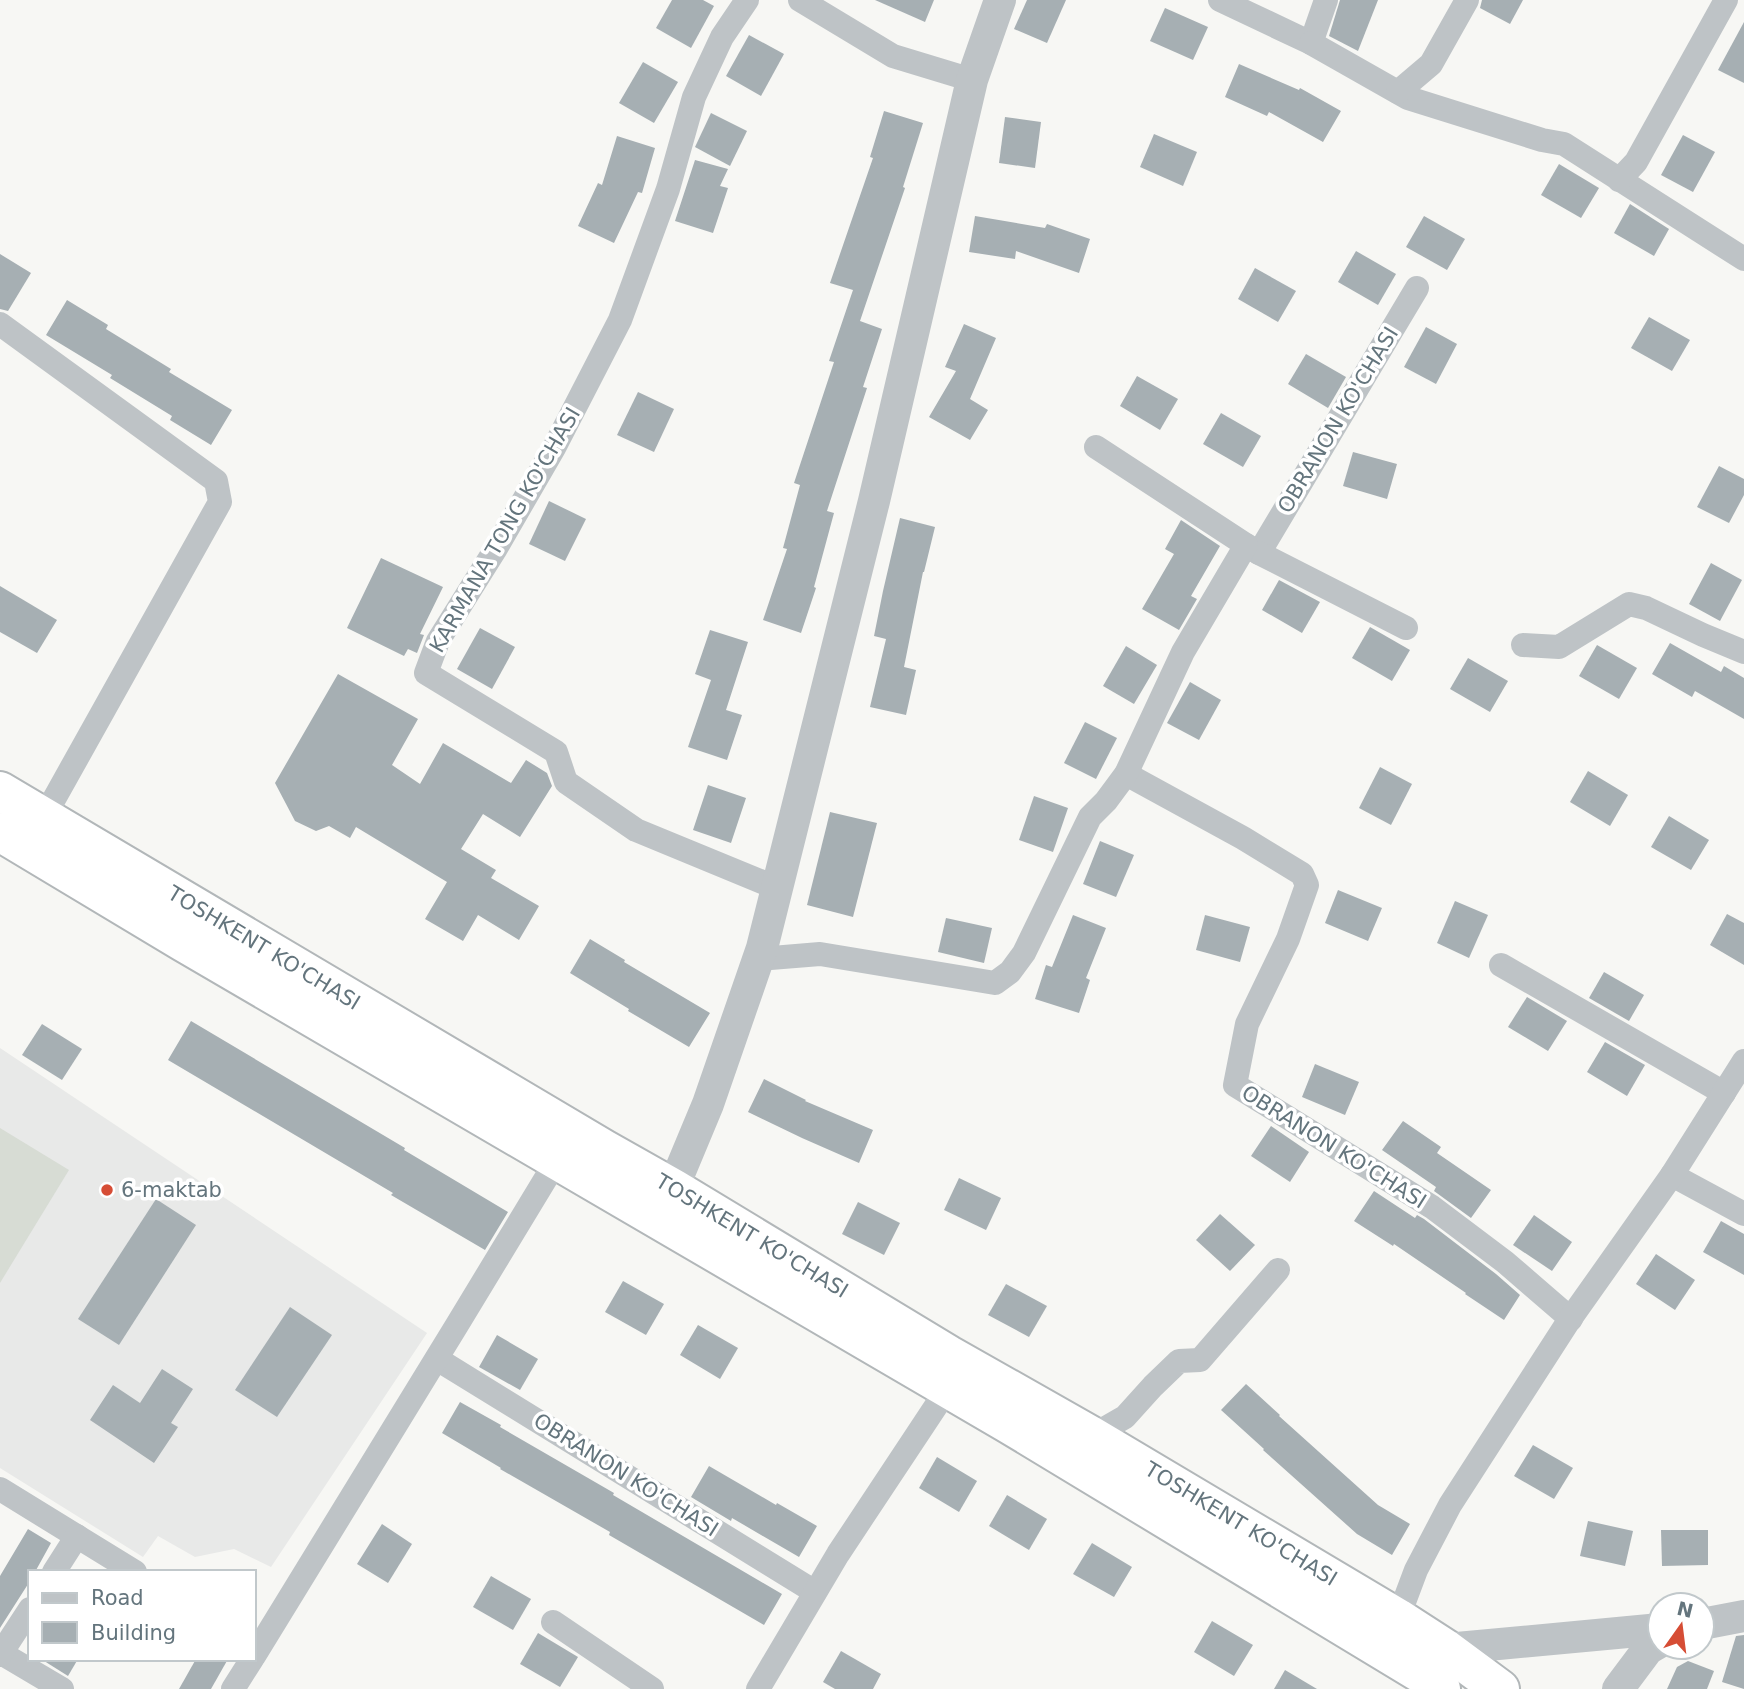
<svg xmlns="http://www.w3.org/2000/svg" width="1744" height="1689" font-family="'DejaVu Sans',sans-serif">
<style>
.built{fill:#e8e9e8}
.green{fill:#d7dcd4}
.building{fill:#a6afb3}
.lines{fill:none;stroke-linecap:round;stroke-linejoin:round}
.trunk-casing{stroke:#b2b7b9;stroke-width:42}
.minor{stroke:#bec3c6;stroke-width:24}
.tertiary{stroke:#bec3c6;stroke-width:32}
.trunk{stroke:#fff;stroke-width:38}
.poi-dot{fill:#d64d35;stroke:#fff;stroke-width:2.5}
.labels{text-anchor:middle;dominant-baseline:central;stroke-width:7;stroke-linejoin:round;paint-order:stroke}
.street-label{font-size:21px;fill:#64757d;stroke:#fff}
.poi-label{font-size:21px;fill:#64757d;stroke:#fff;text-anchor:start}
</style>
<rect width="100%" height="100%" fill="#f7f7f4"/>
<polygon class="built" points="0,1048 427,1333 271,1567 234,1549 195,1557 158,1536 143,1557 0,1468"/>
<polygon class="green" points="0,1128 69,1170 0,1283"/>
<g class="building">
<polygon points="672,0 703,0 714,6 691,48 656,28"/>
<polygon points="875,0 934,0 925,22"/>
<polygon points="1027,0 1066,0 1047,43 1014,29"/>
<polygon points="1340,0 1378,0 1358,51 1329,36"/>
<polygon points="1482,0 1523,0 1510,24 1480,8"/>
<polygon points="1165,8 1208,27 1193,60 1150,41"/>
<polygon points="1744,22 1744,83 1718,70"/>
<polygon points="749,35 784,54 761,96 726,76"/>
<polygon points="643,62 678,82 654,123 619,103"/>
<polygon points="1239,64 1299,90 1300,88 1341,111 1323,142 1269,112 1267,116 1225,97"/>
<polygon points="884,111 923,123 903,187 905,188 860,321 882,329 863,387 867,388 827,511 834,513 814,587 816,588 801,633 763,620 787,549 783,548 800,485 794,483 834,362 829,361 853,290 830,283 873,158 870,157"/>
<polygon points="711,113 747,131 730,166 695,147"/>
<polygon points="1005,117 1041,122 1035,168 999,163"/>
<polygon points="1154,134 1197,152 1183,186 1140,167"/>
<polygon points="1683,135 1715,152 1693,192 1661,175"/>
<polygon points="617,136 655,148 642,193 638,192 614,243 578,226 598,183 602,185"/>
<polygon points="695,160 728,169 720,186 728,188 713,233 675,221"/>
<polygon points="1559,164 1599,188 1581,218 1541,195"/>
<polygon points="1630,204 1669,229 1654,256 1614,233"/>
<polygon points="975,216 1045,228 1047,224 1090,239 1079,273 1016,251 1015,259 969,252"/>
<polygon points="1424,216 1465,239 1447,270 1406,247"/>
<polygon points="1356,251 1396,274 1378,305 1338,282"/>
<polygon points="0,254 31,273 8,311 0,309"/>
<polygon points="1255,268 1296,291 1278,322 1238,299"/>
<polygon points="67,300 108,325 106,329 171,369 169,372 232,410 211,445 170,420 172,416 110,378 112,375 46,335"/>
<polygon points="1649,317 1690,340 1672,371 1631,348"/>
<polygon points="964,324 996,338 970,399 988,410 970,440 929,417 956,371 945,367"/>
<polygon points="1426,327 1457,344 1436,384 1404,367"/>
<polygon points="1306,354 1346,377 1328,408 1288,384"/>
<polygon points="1137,376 1178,399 1160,430 1120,406"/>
<polygon points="638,392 674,409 654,452 617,435"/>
<polygon points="1221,413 1261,436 1243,467 1203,444"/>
<polygon points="1353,452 1397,464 1387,499 1343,486"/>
<polygon points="1719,466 1744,479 1744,495 1729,523 1697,507"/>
<polygon points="549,501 586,519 565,561 529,544"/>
<polygon points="900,518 935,527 924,572 923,572 904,667 916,670 906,715 870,707 886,639 874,636 883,591"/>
<polygon points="1181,520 1220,546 1191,596 1197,599 1179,630 1142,609 1174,554 1165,549"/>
<polygon points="381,558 443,587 420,634 424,635 417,653 408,649 404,656 347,628"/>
<polygon points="1711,563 1742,580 1720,621 1689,604"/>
<polygon points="1279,580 1320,602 1302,633 1262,610"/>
<polygon points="0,586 57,620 37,653 0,632"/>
<polygon points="1370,627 1410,650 1392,681 1352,658"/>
<polygon points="480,628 515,647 492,689 457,669"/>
<polygon points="710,630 748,642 726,710 742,715 727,760 688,747 711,680 695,674"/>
<polygon points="1670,643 1721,672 1724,666 1744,678 1744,719 1695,691 1692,697 1652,674"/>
<polygon points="1597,645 1637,668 1619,699 1579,676"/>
<polygon points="1126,646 1157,665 1134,704 1103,686"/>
<polygon points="1468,658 1508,681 1490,712 1450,689"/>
<polygon points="338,674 418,719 392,765 420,784 443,743 511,783 526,760 547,773 552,786 520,837 483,814 461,849 496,870 491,878 539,906 519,940 478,915 463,941 425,919 447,882 356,827 350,838 329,826 316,831 295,821 275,783"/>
<polygon points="1190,682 1221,700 1199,740 1167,723"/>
<polygon points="1085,722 1117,738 1096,779 1064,763"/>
<polygon points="1380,767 1412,784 1391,825 1359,808"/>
<polygon points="1588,771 1628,795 1610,826 1570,802"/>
<polygon points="708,785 746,798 731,843 693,830"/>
<polygon points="1034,796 1068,808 1053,852 1019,840"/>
<polygon points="830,812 877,823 853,917 807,905"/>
<polygon points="1669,816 1709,840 1691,870 1651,847"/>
<polygon points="1100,841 1134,855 1116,897 1083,884"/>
<polygon points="1338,890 1382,908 1368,941 1325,923"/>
<polygon points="1455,901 1488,915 1469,958 1437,943"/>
<polygon points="1727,914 1744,923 1744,965 1710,945"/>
<polygon points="1073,915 1106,928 1086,978 1090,980 1079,1013 1035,999 1046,965 1052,967"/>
<polygon points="1205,915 1250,927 1240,962 1196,950"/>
<polygon points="946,918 992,928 984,963 938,952"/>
<polygon points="590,939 625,960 624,962 710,1013 689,1047 628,1011 629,1009 570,973"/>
<polygon points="1604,972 1644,995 1629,1021 1589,998"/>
<polygon points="1527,997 1567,1021 1548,1051 1508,1027"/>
<polygon points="191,1021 405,1148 404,1150 508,1212 485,1250 391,1195 393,1193 168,1060"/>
<polygon points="42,1024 82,1049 62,1080 22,1055"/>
<polygon points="1605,1042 1645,1065 1627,1096 1587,1072"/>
<polygon points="1315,1064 1359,1082 1345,1115 1302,1097"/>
<polygon points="764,1079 806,1100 805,1101 873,1130 859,1163 802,1138 748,1112"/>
<polygon points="1403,1121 1441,1147 1437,1153 1491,1190 1471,1218 1434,1191 1436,1187 1382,1150"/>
<polygon points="1271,1126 1309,1152 1290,1182 1251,1156"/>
<polygon points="959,1178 1001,1198 986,1230 944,1210"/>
<polygon points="1374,1191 1415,1218 1417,1215 1424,1219 1496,1274 1520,1295 1504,1320 1465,1294 1466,1293 1394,1244 1393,1246 1354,1221"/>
<polygon points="156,1199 196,1225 119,1345 78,1319"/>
<polygon points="858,1202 900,1223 884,1255 842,1234"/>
<polygon points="1220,1214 1255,1245 1230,1271 1196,1240"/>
<polygon points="1534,1215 1572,1242 1552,1271 1513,1245"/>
<polygon points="1721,1221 1744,1234 1744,1275 1703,1252"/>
<polygon points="1656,1254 1695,1280 1675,1310 1636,1284"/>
<polygon points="623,1281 664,1304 646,1335 605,1312"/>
<polygon points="1006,1284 1047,1306 1029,1337 988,1315"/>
<polygon points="290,1307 332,1335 277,1417 235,1390"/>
<polygon points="698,1325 738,1348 720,1379 680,1355"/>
<polygon points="497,1335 538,1359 520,1390 479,1367"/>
<polygon points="162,1369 193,1389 171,1423 178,1427 154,1463 90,1420 113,1385 140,1403"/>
<polygon points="1246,1384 1280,1415 1279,1416 1378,1505 1410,1524 1392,1555 1357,1534 1263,1450 1264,1449 1221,1410"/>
<polygon points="460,1402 501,1425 500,1427 614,1493 613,1495 782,1594 764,1625 609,1535 610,1532 500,1469 501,1468 442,1433"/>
<polygon points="1533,1445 1573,1468 1554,1499 1514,1476"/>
<polygon points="937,1457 977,1481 959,1512 919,1488"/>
<polygon points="709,1466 776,1505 777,1503 817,1526 799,1557 732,1518 731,1521 691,1497"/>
<polygon points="1007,1495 1047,1519 1029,1550 989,1526"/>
<polygon points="1588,1521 1633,1531 1625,1566 1580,1556"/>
<polygon points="382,1524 412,1544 388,1583 357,1564"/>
<polygon points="28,1529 51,1543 35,1572 30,1572 30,1581 0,1628 0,1576"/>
<polygon points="1661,1530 1708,1530 1708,1565 1662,1566"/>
<polygon points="1092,1543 1132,1567 1114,1597 1073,1574"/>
<polygon points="491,1576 531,1599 513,1630 473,1607"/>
<polygon points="1212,1621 1253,1645 1234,1676 1194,1652"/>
<polygon points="538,1633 578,1657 560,1687 520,1664"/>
<polygon points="1744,1635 1744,1689 1722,1682 1736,1636"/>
<polygon points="841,1651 881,1674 873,1689 835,1689 823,1682"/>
<polygon points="41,1659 78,1659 68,1676"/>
<polygon points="196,1659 228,1659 211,1689 179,1689"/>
<polygon points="1688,1661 1714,1671 1707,1689 1667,1689 1677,1667"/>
<polygon points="1285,1670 1317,1689 1274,1689"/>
</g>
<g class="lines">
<defs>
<g id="trunk">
<polyline points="0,791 604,1149 673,1188 949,1355 1092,1436 1398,1618 1446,1649 1500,1689"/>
<polyline points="0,832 183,942 1007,1423 1420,1673 1441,1689"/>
</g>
</defs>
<use href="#trunk" class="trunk-casing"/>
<g class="minor">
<polyline points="747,0 722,37 694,97 668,189 620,320 554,448 495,550 438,641 426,673 556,752 566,782 636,830 777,888"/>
<polyline points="800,0 893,56 972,80"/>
<polyline points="1220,0 1311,43 1326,0"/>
<polyline points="1311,43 1408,98 1542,140 1564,144 1744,259"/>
<polyline points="1398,92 1431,64 1467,0"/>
<polyline points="1619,180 1636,162 1726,0"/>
<polyline points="0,324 216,481 220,502 44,817"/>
<polyline points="1246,545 1259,553 1417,288"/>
<polyline points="1259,553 1406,628"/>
<polyline points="1523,645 1559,647 1629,604 1646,608 1703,635 1744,652"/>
<polyline points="1126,774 1243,838 1302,874 1307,885 1288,939 1247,1024 1235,1085 1432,1207 1505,1262 1571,1319"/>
<polyline points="758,959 820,954 995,983 1010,972 1024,953 1090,817 1106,801 1126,774 1183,652 1246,545 1096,447"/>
<polyline points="1501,965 1724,1093"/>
<polyline points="1672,1175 1744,1214"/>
<polyline points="437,1359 815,1592"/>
<polyline points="1092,1436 1125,1417 1153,1386 1179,1361 1200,1360 1278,1270"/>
<polyline points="0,1489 135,1572"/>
<polyline points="54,1572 77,1536"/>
<polyline points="1398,1618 1416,1570 1450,1505 1568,1322 1672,1175 1744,1061"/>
<polyline points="553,1622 652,1689"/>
<polyline points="1,1653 62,1689"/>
<polyline points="0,1655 30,1609"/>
<polyline points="254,1656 457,1325 557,1160"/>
<polyline points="233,1689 252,1659"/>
<polyline points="758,1689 838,1554 948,1388"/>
</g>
<g class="tertiary">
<polyline points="673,1188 708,1104 762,948 874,501 972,80 1000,0"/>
<polyline points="1702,1624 1744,1616"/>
<polyline points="1446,1649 1660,1629"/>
<polyline points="1618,1689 1648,1649 1660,1642"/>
</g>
<use href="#trunk" class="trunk"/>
</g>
<circle class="poi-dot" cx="107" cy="1190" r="7"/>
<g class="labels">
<g class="street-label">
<text transform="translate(1338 420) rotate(-59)">OBRANON KO'CHASI</text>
<text transform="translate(505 530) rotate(-60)">KARMANA TONG KO'CHASI</text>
<text transform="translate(264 948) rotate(31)">TOSHKENT KO'CHASI</text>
<text transform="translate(1334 1147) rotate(32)">OBRANON KO'CHASI</text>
<text transform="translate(752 1236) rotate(31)">TOSHKENT KO'CHASI</text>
<text transform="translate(626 1475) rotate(32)">OBRANON KO'CHASI</text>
<text transform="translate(1241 1524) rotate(31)">TOSHKENT KO'CHASI</text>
</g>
<g class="poi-label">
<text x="121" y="1190">6-maktab</text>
</g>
</g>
<rect x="28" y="1570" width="228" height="91" fill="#ffffff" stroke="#c1c8cb" stroke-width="2"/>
<rect x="42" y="1593" width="35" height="10" fill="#bec3c6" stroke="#c1c8cb" stroke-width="2"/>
<text x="91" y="1605" font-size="21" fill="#64757d">Road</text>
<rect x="42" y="1622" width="35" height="21" fill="#a6afb3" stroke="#c1c8cb" stroke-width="2"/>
<text x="91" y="1640" font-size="21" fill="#64757d">Building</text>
<g transform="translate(1681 1626) rotate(14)"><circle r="33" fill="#ffffff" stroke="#c1c8cb" stroke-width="2"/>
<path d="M0-5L12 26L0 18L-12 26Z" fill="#d64d35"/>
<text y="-10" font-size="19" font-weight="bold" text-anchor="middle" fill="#64757d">N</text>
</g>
</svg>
